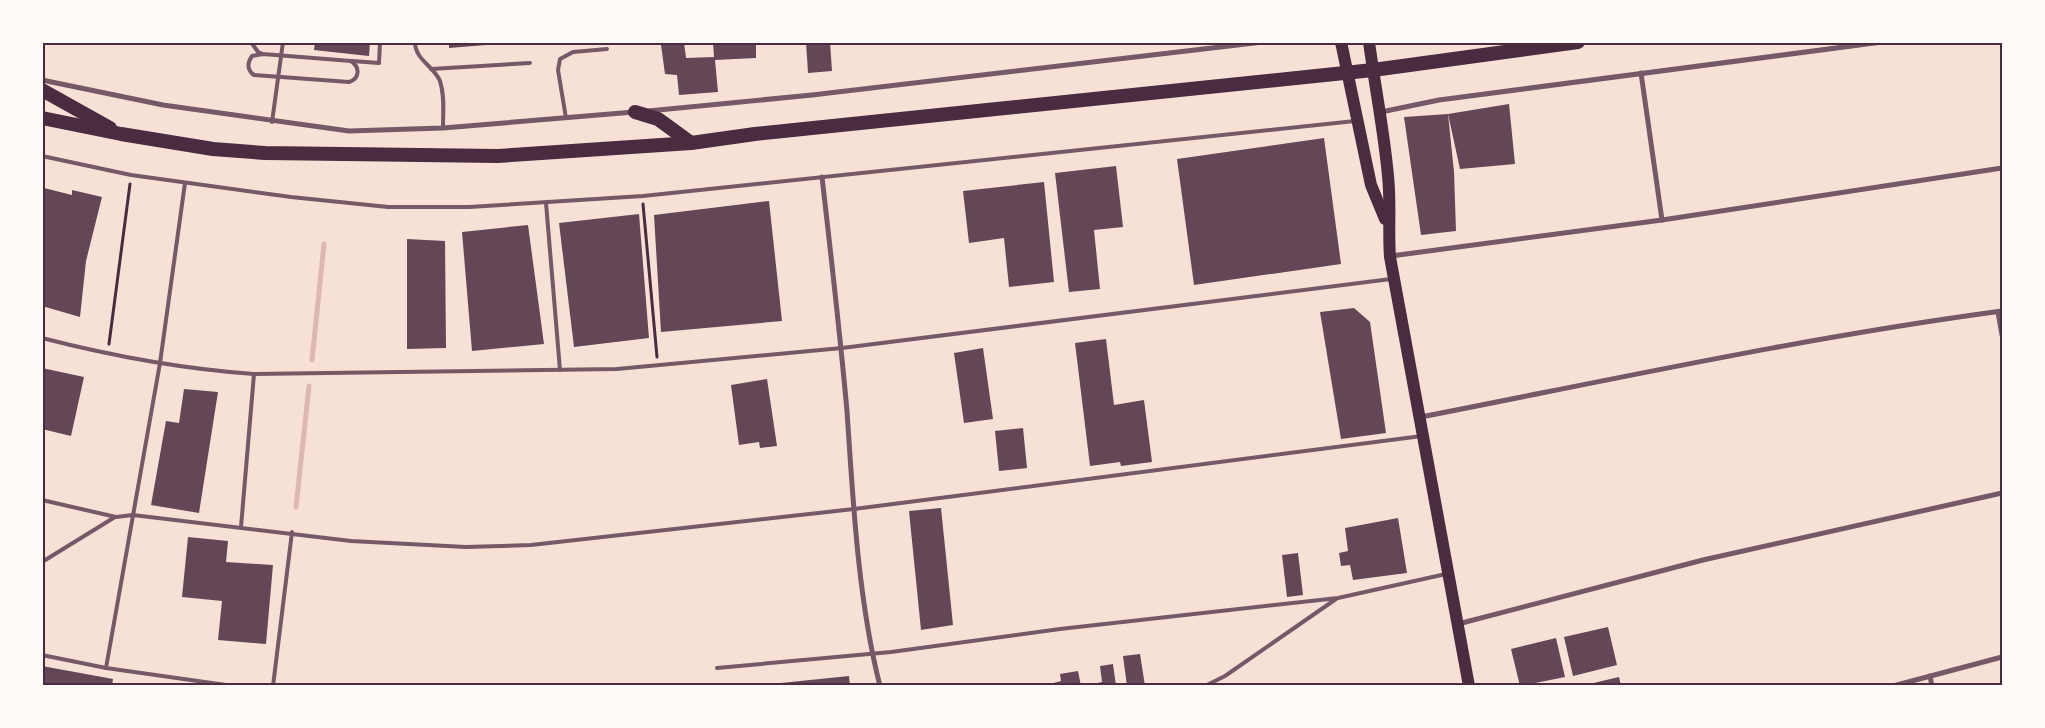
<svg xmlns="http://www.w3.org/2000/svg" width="2045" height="728" font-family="'Source Serif 4',serif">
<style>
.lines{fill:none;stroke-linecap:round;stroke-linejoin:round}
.stream{stroke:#dcb8b0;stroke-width:5}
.building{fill:#644757}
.path{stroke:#4a2c40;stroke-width:3}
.service{stroke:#755966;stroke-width:4}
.minor{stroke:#755966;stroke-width:5}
.primary{stroke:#4a2c40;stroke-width:12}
.trunk{stroke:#4a2c40;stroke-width:14}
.neatline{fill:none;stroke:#4a2c40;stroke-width:2}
</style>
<rect width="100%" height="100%" fill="#f7e1d7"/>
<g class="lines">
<g class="stream">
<polyline points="312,360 324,244"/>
<polyline points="296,507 309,386"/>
</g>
</g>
<g class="building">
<polygon points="315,42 370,42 369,56 314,50"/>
<polygon points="449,42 497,42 498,44 449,48"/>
<polygon points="655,42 684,42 686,58 714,57 713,42 756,42 756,58 715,60 718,92 679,95 677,75 665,74 661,45 655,45"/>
<polygon points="806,42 830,42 832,71 808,73"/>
<polygon points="1509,104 1515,164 1460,169 1448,114"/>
<polygon points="1448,114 1454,172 1456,231 1421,235 1404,117"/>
<polygon points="1324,138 1341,264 1194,285 1177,159"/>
<polygon points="1116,166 1123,227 1094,230 1100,289 1069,292 1055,173"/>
<polygon points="1044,182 1054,282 1009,287 1004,238 969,243 963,191"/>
<polygon points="44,188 72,195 72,190 102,197 86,261 80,317 42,306"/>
<polygon points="769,201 782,321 661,332 654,215"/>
<polygon points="639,214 649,338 574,347 559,223"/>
<polygon points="528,225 544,344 472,351 462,232"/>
<polygon points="407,239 445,241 446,348 407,349"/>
<polygon points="1354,308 1370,322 1386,433 1341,439 1320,312"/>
<polygon points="1106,339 1114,405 1144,400 1152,462 1121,466 1120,462 1090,466 1075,343"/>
<polygon points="983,348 993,419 964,423 954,353"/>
<polygon points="42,368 84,377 71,436 42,429"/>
<polygon points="767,379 777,446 760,448 759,442 739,445 731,385"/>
<polygon points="184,389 218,392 199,513 151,505 166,421 179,423"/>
<polygon points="1023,428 1027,468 999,471 995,431"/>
<polygon points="941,508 953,625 921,630 909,511"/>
<polygon points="1398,518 1407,573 1353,580 1350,565 1341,566 1339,553 1348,551 1345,528"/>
<polygon points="188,537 228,541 226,562 273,565 266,644 218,640 222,601 182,597"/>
<polygon points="1298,553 1303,595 1287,597 1282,555"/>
<polygon points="1608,627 1617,665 1573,676 1564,637"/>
<polygon points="1556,638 1565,677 1520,686 1511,649"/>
<polygon points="1140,654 1145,686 1127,686 1123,656"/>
<polygon points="1113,664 1116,686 1084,686 1102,682 1100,666"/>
<polygon points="42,666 113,679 112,686 42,686"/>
<polygon points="1078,671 1081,686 1042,686 1061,681 1060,674"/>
<polygon points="849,676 850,686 771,686 771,684"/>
<polygon points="1619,677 1621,686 1585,686 1585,685"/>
</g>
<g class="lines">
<g class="path">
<polyline points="643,204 657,357"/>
<polyline points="109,344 130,184"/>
</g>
<g class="service">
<path d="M251,42l7,10 5,2 88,7c10,7 8,18 -2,21l-95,-7c-7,-5 -7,-12 -2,-19l11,-2"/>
<path d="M415,42c0,18 19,24 25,39 5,15 3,32 3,47"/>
<polyline points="352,61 379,63 380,42"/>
<polyline points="431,69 530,63"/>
<polyline points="566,118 558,70 560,59 573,52 607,49"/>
<polyline points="272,122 283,42"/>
<polyline points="42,156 131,175 291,197 388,207 469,207 643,196 1355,121"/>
<polyline points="546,203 560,370"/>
<path d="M42,338c70,18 140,31 212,36l363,-5 225,-21 549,-69"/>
<polyline points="42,500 116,517 133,515 351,541 466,547 531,545 854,509 1422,436"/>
<polyline points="241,527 254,374"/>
<polyline points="42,562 115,517"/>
<polyline points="42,655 106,668 233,686"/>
<polyline points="106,668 160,363 185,183"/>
<polyline points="717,668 891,652 1060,629 1338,598 1446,574"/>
<polyline points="273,686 292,532"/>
<polyline points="1205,686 1225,676 1336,599"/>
</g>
<g class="minor">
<polyline points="1641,73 1662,220"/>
<polyline points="42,80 163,105 349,131 443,128 634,112"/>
<polyline points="648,111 812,95 1263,42"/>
<polyline points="1381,112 1439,100 1882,42"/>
<path d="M822,177c9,78 18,156 25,234 6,89 11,189 33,275"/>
<polyline points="1391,256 1662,220 2002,168"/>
<polyline points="1998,312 2002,335"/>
<path d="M1421,417c194,-38 386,-80 581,-106"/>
<polyline points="1458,624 1703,560 2002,493"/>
<polyline points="1930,676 1932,686"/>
<polyline points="1893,686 2002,657"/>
</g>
<g class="primary">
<polyline points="1341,42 1371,185 1385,219"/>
<path d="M1369,42c6,45 15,89 19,134 3,27 0,54 2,81l79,429"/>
</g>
<g class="trunk">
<polyline points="42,90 110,128"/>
<polyline points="635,112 658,119 691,143"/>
<polyline points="42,118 121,134 213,149 265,153 498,156 691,143 755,134 1373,70 1578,42"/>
</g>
</g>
<rect width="2045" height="728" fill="none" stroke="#fffaf5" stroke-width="88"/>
<rect x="44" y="44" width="1957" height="640" class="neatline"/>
</svg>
